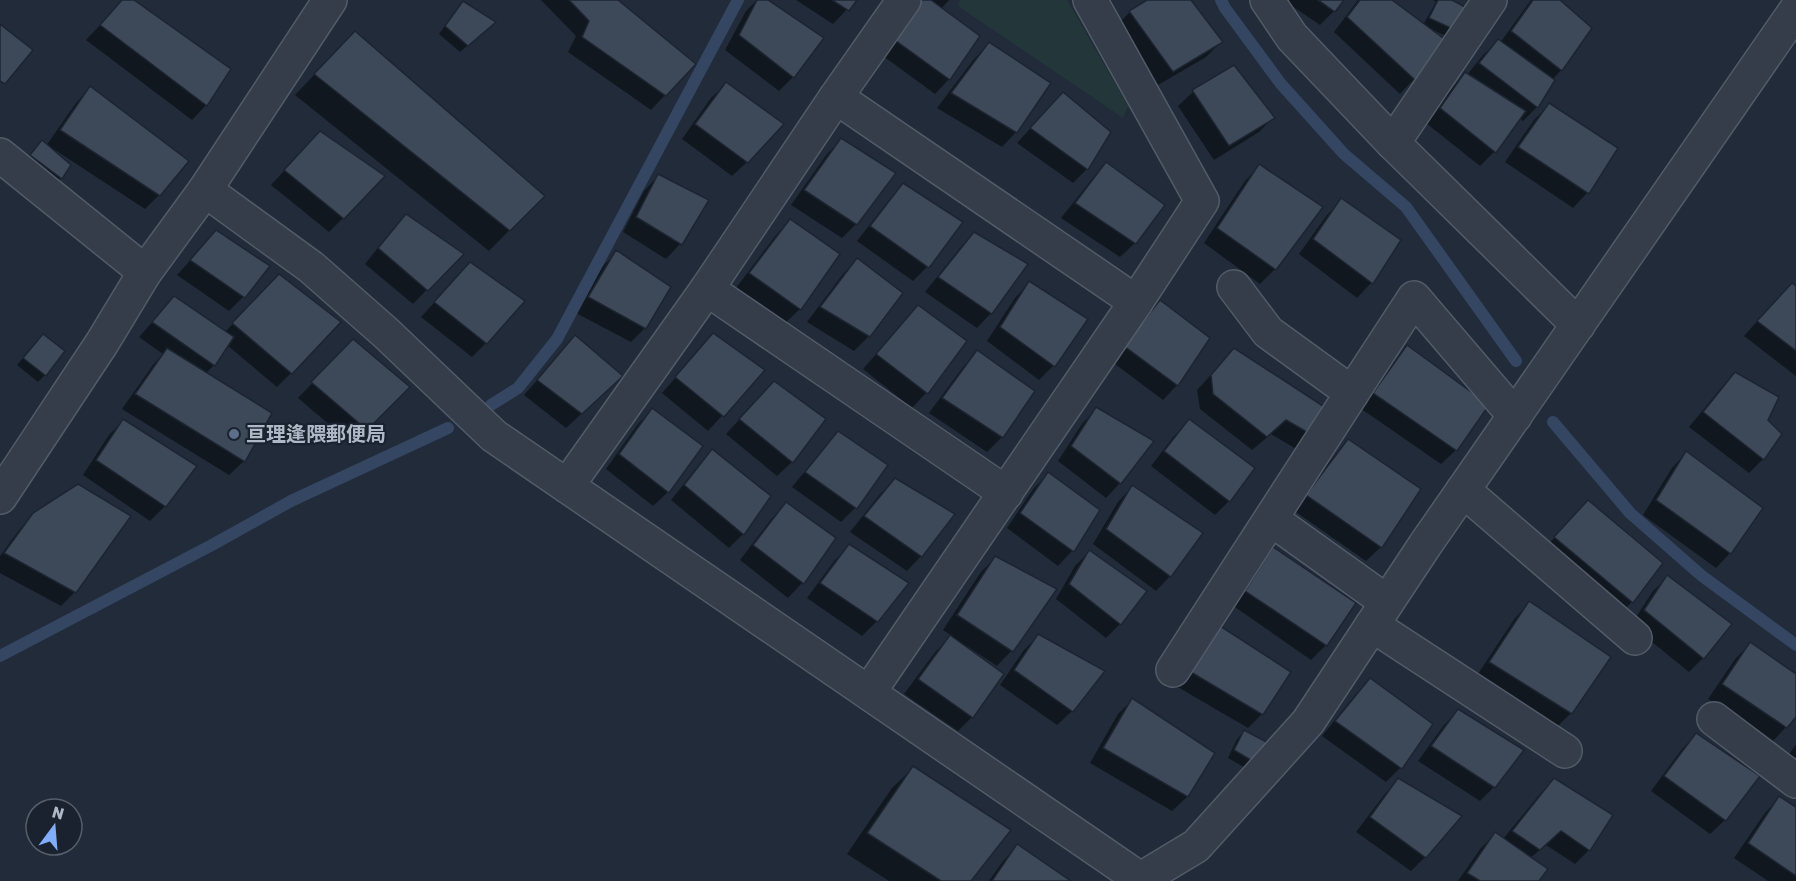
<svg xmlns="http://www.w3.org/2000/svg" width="1796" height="881" font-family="Rubik,'Noto Sans JP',sans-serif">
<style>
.green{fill:#23373b}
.shadow{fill:#0007}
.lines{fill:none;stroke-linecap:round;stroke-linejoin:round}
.stream{stroke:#344661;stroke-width:12}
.building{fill:#3d4959;stroke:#1c2431;stroke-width:1.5}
.minor-casing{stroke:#525b68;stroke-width:36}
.tertiary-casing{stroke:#525b68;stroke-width:36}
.minor{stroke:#353d4a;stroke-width:33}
.tertiary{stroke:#353d4a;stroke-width:33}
.service-dot{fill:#5c6f8a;stroke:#1a222f;stroke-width:2}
.labels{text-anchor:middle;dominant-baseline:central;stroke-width:4.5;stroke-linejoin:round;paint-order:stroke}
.poi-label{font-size:20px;font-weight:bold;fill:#afb8c6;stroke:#1a222f;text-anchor:start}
</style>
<rect width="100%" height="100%" fill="#212b3a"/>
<polygon class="green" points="960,0 1067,0 1128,106 1123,118 958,6"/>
<g class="shadow">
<polygon points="124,0 132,0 229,69 206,105 192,120 86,40"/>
<polygon points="541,0 616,0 665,95 651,110 568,52 576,36"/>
<polygon points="757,0 765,0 793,77 779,91 725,50 746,11"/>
<polygon points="796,0 856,0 833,24"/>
<polygon points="921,0 949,0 941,9 949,79 935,94 879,53"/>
<polygon points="1150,0 1189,0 1221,42 1206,57 1158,85 1116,26 1130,12"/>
<polygon points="1283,0 1342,0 1334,11 1320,25"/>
<polygon points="1358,0 1389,0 1423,25 1436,2 1433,0 1449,0 1465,9 1448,37 1431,29 1445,42 1414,79 1400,94 1334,32"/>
<polygon points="1531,0 1557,0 1590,28 1561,70 1552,80 1537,107 1523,121 1519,118 1494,152 1480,166 1426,123 1451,89 1465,74 1467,75 1483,55 1498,41 1500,43"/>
<polygon points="463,3 487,29 460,52 439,34 456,10"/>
<polygon points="989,44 1016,132 1002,147 937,108 974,59"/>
<polygon points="334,54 543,196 489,251 295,95"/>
<polygon points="1234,67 1273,118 1259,132 1214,160 1178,106 1193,92"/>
<polygon points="726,84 747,162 732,176 682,139 711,98"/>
<polygon points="90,88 159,195 145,209 55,150 54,152 69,165 61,178 54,185 24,163 42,142 46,146 76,103"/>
<polygon points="1549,105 1616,148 1587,193 1573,208 1505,162 1534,120"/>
<polygon points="1049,108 1087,169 1073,183 1017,143"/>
<polygon points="841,140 856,224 842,238 791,205 827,154"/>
<polygon points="306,147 343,218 329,232 271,185"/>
<polygon points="1106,164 1135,243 1120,257 1061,218 1092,179"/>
<polygon points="1259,166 1321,208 1275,269 1260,284 1204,243 1245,181"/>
<polygon points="658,176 707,201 680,244 666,259 623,232 644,191"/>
<polygon points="903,185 927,267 913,281 857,241 889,200"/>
<polygon points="1342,200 1399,240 1371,283 1357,298 1299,254 1327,215"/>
<polygon points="406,216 461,254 413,304 365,264 392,230"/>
<polygon points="790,221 800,309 785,323 736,288 776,235"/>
<polygon points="216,232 268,266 243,297 229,311 177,275"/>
<polygon points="974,234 991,313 977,328 925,292 960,248"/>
<polygon points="617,252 645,328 631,342 574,312 602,267"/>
<polygon points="857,260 900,293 869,336 854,351 807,322 843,274"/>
<polygon points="279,276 291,373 277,387 227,345 214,365 205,374 244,461 229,475 122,409 153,365 163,354 139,337 174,298 224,333"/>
<polygon points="456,279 486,343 472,357 421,317"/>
<polygon points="1029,283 1053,366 1039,380 987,341 1015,298"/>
<polygon points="1796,287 1796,376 1744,336 1777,299"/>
<polygon points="1160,302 1208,339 1177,385 1163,400 1111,361 1146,316"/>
<polygon points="918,307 965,341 926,393 912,408 863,369"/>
<polygon points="713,335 763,370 708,431 662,393"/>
<polygon points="575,337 607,390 566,428 524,395"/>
<polygon points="353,341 408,387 352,444 298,398"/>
<polygon points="36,343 45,375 38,382 17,365"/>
<polygon points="1408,347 1456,450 1441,464 1360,408 1393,362"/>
<polygon points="1234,350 1310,434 1296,449 1271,434 1252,450 1200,409 1197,390"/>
<polygon points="977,352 1033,392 1002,437 987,452 929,413 963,367"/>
<polygon points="1735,373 1766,420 1763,459 1749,473 1689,427 1721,388"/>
<polygon points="760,397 824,420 792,462 777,476 726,434"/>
<polygon points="1096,409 1152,441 1120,483 1106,498 1058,461 1082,424"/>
<polygon points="652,410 701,446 668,492 653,506 606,469 638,424"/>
<polygon points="123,421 195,467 165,506 150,521 83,475 109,435"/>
<polygon points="1189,421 1229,501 1215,515 1151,466 1174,436"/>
<polygon points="838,433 855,508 841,522 792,487 824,448"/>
<polygon points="1348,441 1381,547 1366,561 1293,510 1334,456"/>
<polygon points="712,451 743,534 729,548 671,500 698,466"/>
<polygon points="1686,453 1730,553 1716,568 1643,515 1672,468"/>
<polygon points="1049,473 1098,511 1072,551 1058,566 1007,528 1034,488"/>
<polygon points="895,480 921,556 907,571 850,532 880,494"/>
<polygon points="1132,487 1201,534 1170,576 1156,591 1093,544 1118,502"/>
<polygon points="787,504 834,538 802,583 788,598 740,560 772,518"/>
<polygon points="34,514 75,592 61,606 0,573 0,556 19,530"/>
<polygon points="1574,517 1661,564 1632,602 1618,616 1541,552"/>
<polygon points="850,546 907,583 877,621 862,636 807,598 835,560"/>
<polygon points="1274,549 1354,603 1326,645 1311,660 1232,605 1259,563"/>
<polygon points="1089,552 1120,624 1106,638 1056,599 1075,566"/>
<polygon points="995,558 1055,589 1011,651 997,666 968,647 967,649 972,717 958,731 904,694 936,651 952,636 943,630 981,572"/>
<polygon points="1668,577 1703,658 1689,672 1631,625 1653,591"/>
<polygon points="1529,603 1571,713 1557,727 1476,677 1515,618"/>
<polygon points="1039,635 1072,711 1057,725 1000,685 1024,650"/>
<polygon points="1203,640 1262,714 1248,728 1176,686"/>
<polygon points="1750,644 1796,675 1796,714 1786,727 1772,742 1708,699 1736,658"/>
<polygon points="1370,680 1400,768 1386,782 1322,736 1355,695"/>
<polygon points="1132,700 1213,754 1187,797 1172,811 1090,763 1118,714"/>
<polygon points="1458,711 1494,787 1480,801 1418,761 1444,725"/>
<polygon points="1244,732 1270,745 1251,771 1228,758 1237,739"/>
<polygon points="1696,735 1725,820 1710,834 1651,791 1682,749"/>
<polygon points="1796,745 1796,758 1789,754"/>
<polygon points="913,768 969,881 889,881 847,854 892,788"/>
<polygon points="1398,780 1425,857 1411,871 1356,832 1384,795"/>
<polygon points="1554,780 1589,850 1575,864 1546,845 1530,858 1538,881 1458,881 1481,848 1495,834 1503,839 1540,794"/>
<polygon points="1779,798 1796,809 1796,881 1768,881 1734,858 1765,813"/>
<polygon points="1017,846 1068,881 989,881 1003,861"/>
</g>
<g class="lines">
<g class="stream">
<polyline points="1221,0 1225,8 1281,84 1344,154 1406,207 1516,361"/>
<polyline points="491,405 518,388 557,339 738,0"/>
<polyline points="1553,422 1630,513 1702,576 1796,645"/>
<polyline points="0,656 212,545 291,501 448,428"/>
</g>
</g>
<g class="building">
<polygon points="122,0 134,0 231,69 207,106 100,25"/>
<polygon points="569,0 618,0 696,64 666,96 582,37 589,21"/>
<polygon points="757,0 768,0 824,38 794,78 739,35"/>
<polygon points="832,0 857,0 849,11"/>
<polygon points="920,0 931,0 980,36 950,80 892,38"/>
<polygon points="1147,0 1191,0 1223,42 1173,72 1129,11"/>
<polygon points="1318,0 1344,0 1335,12"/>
<polygon points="1360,0 1392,0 1447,41 1415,80 1347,17"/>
<polygon points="1438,0 1452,0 1467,8 1457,31 1429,18"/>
<polygon points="1533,0 1560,0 1592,28 1562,71 1511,31"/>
<polygon points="463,1 496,22 468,46 445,26"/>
<polygon points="0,24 33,50 5,84 0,81"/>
<polygon points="355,31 545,196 510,231 314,74"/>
<polygon points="1498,39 1555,80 1538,108 1479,63"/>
<polygon points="989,42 1051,83 1017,133 951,93"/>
<polygon points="1234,65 1275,118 1229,146 1192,90"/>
<polygon points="1465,72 1526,111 1496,153 1440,108"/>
<polygon points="726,82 784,124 748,163 695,124"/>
<polygon points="90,86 189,161 160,196 60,130"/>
<polygon points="1063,92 1111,132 1088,170 1030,128"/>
<polygon points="1549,103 1618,148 1589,194 1518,147"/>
<polygon points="320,131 385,176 344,219 284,170"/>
<polygon points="841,138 896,173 857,225 804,190"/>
<polygon points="42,140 71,165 62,179 30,155"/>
<polygon points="1106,162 1165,205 1136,244 1075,203"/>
<polygon points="1259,164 1323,207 1276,270 1217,228"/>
<polygon points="658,174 709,200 682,245 636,217"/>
<polygon points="903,183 963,222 929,268 870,226"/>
<polygon points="1341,198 1401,240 1373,284 1313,239"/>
<polygon points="406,214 464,254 428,291 378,248"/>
<polygon points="790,219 840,254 801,310 749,273"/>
<polygon points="216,230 270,266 245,298 190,260"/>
<polygon points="974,232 1028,264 992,314 938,277"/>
<polygon points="616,250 671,287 646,329 588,297"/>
<polygon points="857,258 903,293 870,337 820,307"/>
<polygon points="470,262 525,301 487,344 434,302"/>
<polygon points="279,274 341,322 292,374 232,323"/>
<polygon points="1029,281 1088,319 1055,367 1000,327"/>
<polygon points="1792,283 1796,286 1796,351 1757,321"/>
<polygon points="174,296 234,337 215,366 152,322"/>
<polygon points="1160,300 1210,338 1178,386 1124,346"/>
<polygon points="918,305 967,341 928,394 876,354"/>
<polygon points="713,333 765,370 724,417 675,377"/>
<polygon points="43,334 65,351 46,376 23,358"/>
<polygon points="575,335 623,376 582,414 537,380"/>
<polygon points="353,339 410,387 367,430 311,382"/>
<polygon points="1407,345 1489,405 1457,451 1373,393"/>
<polygon points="167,348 272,413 245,462 135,394"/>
<polygon points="1234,348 1326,408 1312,435 1286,420 1267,437 1213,394 1211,375"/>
<polygon points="977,350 1035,391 1003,438 942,398"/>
<polygon points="1735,372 1779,397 1768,420 1782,434 1764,460 1703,412"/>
<polygon points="774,381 826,419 793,463 739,419"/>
<polygon points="1096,407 1154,441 1121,484 1071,446"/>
<polygon points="652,408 703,446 669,493 619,454"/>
<polygon points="123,419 197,466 166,507 96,460"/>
<polygon points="1189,419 1255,468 1230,502 1164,451"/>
<polygon points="838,431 888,465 857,509 805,472"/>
<polygon points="1348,439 1421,489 1382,548 1306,495"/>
<polygon points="712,449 771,496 744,535 684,485"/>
<polygon points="1686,451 1763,508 1731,554 1656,500"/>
<polygon points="1048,472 1100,510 1074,552 1020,513"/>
<polygon points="895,478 955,514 922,557 864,516"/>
<polygon points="78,484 131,516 76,593 4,553 33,513"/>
<polygon points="1132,485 1203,533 1171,577 1106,529"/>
<polygon points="1588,500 1663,563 1633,603 1554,537"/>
<polygon points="786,502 836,538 804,584 753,545"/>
<polygon points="849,544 909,583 878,622 820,583"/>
<polygon points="1273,547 1356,603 1327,646 1245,591"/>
<polygon points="1089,550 1147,591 1121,625 1069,584"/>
<polygon points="995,556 1057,589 1013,652 957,615"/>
<polygon points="1667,575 1732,624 1704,659 1644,610"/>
<polygon points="1529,601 1611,657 1572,714 1489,662"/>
<polygon points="1217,624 1291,672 1263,715 1189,671"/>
<polygon points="1038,634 1105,671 1073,712 1014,670"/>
<polygon points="950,635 1004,674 973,718 918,679"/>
<polygon points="1750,642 1796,674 1796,717 1787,728 1722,684"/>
<polygon points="1370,678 1433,724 1402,769 1335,721"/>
<polygon points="1132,698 1215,753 1188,797 1103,748"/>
<polygon points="1458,709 1524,750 1495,788 1431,746"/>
<polygon points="1244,730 1272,745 1259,765 1234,750"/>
<polygon points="1696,733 1760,776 1726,821 1664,776"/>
<polygon points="913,766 1011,830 971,881 941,881 867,833"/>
<polygon points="1398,778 1462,816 1426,858 1370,817"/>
<polygon points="1554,778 1613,815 1590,851 1561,831 1540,850 1512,831"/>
<polygon points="1779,796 1796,807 1796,876 1748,843"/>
<polygon points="1495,832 1548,869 1539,881 1480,881 1467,873"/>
<polygon points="1017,844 1071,881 992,881"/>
</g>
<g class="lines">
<defs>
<g id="minor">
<polyline points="1267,0 1292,37 1393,143 1578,325"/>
<polyline points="836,97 1136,302"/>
<polyline points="1393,143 1490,0"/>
<polyline points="0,155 145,272"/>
<polyline points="205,190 311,267 386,333 494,436 1143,881"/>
<polyline points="707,289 1006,493"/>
<polyline points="1352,393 1414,298 1515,416"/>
<polyline points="567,486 707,289 836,97 904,0"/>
<polyline points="1463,490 1635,638"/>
<polyline points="1271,519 1387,602"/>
<polyline points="1372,625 1565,751"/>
<polyline points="1173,670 1352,393 1268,332 1234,287"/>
<polyline points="869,692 1136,302 1202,201 1090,0"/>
<polyline points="1714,719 1796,781"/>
<polyline points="1138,881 1196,846 1308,722 1425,545 1796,10"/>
</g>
<polyline id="tertiary" points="0,497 102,343 145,272 205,190 330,0"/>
</defs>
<use href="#minor" class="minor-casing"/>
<use href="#tertiary" class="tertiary-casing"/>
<use href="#minor" class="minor"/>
<use href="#tertiary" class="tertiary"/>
</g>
<circle class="service-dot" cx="234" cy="434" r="6"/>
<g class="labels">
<g class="poi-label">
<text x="246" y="434">亘理逢隈郵便局</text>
</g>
</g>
<g transform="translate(54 827) rotate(16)"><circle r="28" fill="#1a222f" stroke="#565e6b" stroke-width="1.5"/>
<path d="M0-4.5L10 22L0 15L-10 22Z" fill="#81adfa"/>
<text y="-9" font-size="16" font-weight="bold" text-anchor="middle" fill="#afb8c6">N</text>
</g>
</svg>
